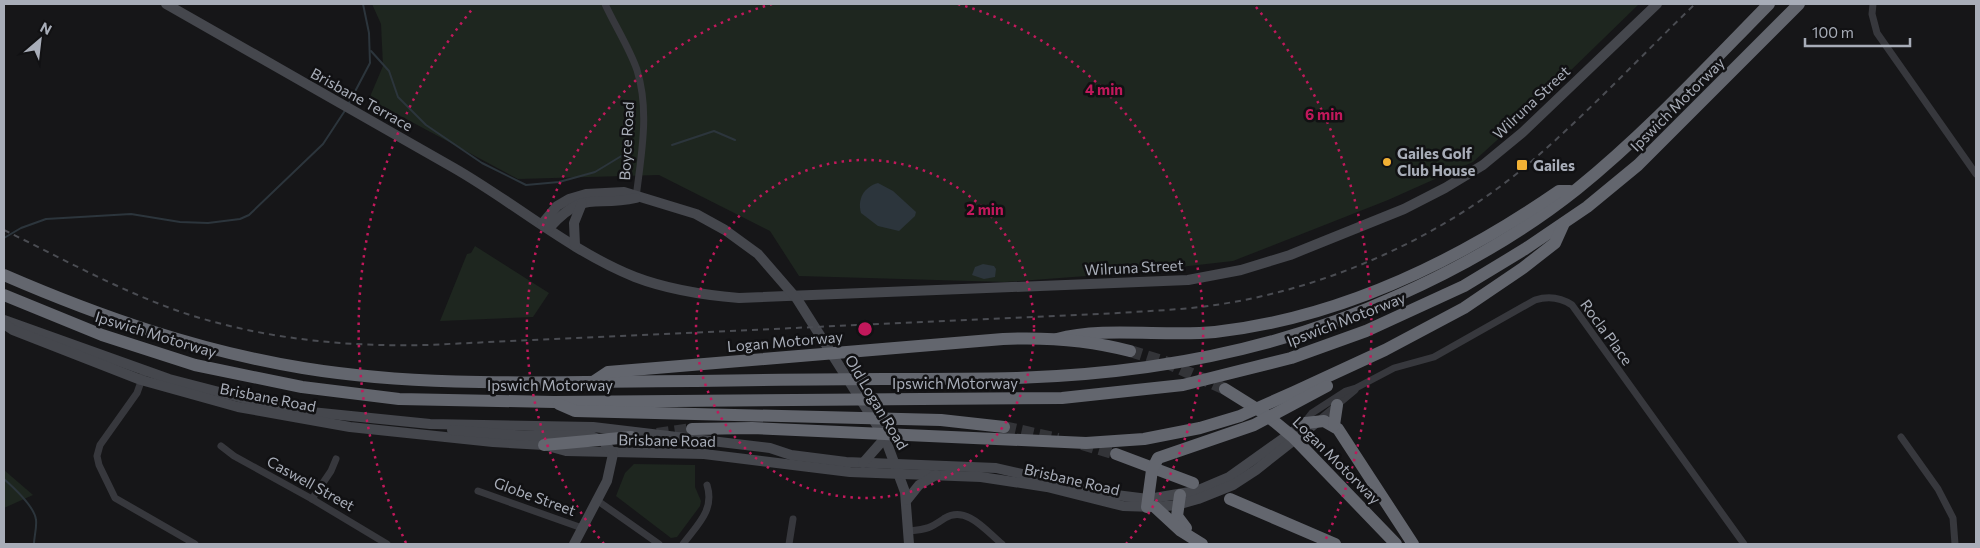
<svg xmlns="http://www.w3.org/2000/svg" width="1980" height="548" font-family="Commissioner,sans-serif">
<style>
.green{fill:#1e261f}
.water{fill:#2c353c}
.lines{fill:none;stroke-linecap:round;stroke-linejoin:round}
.stream{stroke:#2c353c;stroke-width:2}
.highway-tunnel{stroke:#333438;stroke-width:12;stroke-dasharray:12 6;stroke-linecap:butt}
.street{stroke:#37383d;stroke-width:7}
.secondary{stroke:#45474d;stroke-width:10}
.highway{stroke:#63666e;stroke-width:12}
.rail{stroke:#4a4c52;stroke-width:2;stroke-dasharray:6 5;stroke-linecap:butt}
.ring{fill:none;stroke:#c2185b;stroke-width:2.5;stroke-dasharray:2.5 5}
.poi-dot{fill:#f2b134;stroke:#111113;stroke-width:2}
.labels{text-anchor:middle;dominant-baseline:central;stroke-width:5;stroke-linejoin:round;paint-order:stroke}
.street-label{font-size:15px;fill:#a8adb8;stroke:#111113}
.poi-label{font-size:15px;font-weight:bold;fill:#a8adb8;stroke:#111113;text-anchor:start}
.centre{fill:#c2185b;stroke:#111113;stroke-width:2.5}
.ring-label{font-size:15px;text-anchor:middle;font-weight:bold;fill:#c2185b;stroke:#111113;stroke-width:5;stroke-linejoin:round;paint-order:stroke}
</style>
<rect width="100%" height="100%" fill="#161618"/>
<g class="green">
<polygon points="372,4 1639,4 1530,110 1473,162 1388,200 1233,261 1127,273 1005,282 799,276 770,231 659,175 518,179 369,99 383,66 381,24"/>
<polygon points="475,246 549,293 533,317 440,321 467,254 471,253"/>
<polygon points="634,464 695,465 695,487 701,501 700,506 677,537 671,538 616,496 625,473"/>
<polygon points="4,470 33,495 4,508"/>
</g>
<g class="water">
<path d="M878,183l15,8 23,21 -1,4 -16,15 -21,-5 -17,-13c-4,-14 3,-26 17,-30z"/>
<polygon points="983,264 994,266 996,269 995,277 984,279 972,275 975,267"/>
</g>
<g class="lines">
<g class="stream">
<polyline points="371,51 389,71 398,97 426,125 482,163 526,185 559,182 595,172 628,152"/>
<polyline points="349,103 370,63 369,33 363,4"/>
<polyline points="672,145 714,131 735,140"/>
<polyline points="4,238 21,228 46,219 131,214 180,222 208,223 240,219 249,215 323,144 346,109"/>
<path d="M4,479c9,8 31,28 32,41 1,7 -2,17 -2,24"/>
</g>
<g class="highway-tunnel">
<polyline points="1130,351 1165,362 1225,389"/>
<polyline points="1004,427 1058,439"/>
<polyline points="657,434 692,429"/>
<polyline points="1082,444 1116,454"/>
</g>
<g class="street">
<path d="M605,4c10,22 24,43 32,66 13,42 4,85 -1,128"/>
<polyline points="1873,4 1872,14 1877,33 1976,174"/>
<polyline points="143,376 137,393 100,445 97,456 99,465 115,498 195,544"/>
<polyline points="1319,420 1355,390"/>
<path d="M1305,422l7,-9 34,-22 10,-3 38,-20 40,-11 101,-57c13,-4 25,-3 37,5l172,239"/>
<polyline points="1901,437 1938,489 1953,518 1955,544"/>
<polyline points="221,446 234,456 312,499 387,544"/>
<polyline points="478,491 582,528"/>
<polyline points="312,499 331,471 336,459"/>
<polyline points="598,501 659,544"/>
<path d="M909,531c20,-2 21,-3 36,-13 22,-13 42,14 57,26"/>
<path d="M683,544c14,-19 32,-34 24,-59"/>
<polyline points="789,544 793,519"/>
</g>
<g class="secondary">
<path d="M166,4c96,55 192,109 288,164 61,35 116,83 181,109 34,13 68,18 104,21l449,-18 53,-10 49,-15 114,-46 41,-21 38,-23 40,-33 134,-128"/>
<polyline points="542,224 557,206 569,199 586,194 624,192 696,214 725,230 758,254 797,299 885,438 905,492 909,544"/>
<path d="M549,228c37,-40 44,-20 87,-30"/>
<polyline points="575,245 574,223 582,203"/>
<polyline points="4,320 169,379 254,401 311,412 430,424 593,427 770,448 791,455 846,462 996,468 1108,494 1148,499 1196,491 1229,477 1305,423"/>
<polyline points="4,324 13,330 141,380 238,407 350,427 493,442 544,445 566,451 704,454 850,472 981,477 1047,487 1123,506 1155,507 1177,505 1198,499 1233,485 1256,470 1317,422"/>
<polyline points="452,430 526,436 589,435 603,441 613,454"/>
<polyline points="863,463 885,438"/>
<polyline points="907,500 919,485 936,475"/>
<polyline points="574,544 607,481 613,454"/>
</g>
<g class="highway">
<path d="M4,275c97,42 195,76 299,93 129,21 260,13 390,13 64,-1 127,-2 191,-2 44,0 89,0 133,-1 129,-4 262,-28 380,-82 63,-28 126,-64 180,-107 69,-56 130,-122 192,-185"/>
<polyline points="4,295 102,335 195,365 302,387 399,399 554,402 1062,398 1183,385 1291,358 1366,331 1464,286 1525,249 1587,207 1638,165 1799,4"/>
<path d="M1057,339c47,-13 108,-2 158,-7 126,-14 241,-70 344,-141h11"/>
<path d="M593,382l15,-10 395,-33c43,-2 85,1 127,12"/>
<polyline points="1225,389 1265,414 1293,437 1396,544"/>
<polyline points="559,404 575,411 941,420 1004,427"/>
<polyline points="1305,423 1324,421 1338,429 1413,544"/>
<polyline points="1334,425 1337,405"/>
<polyline points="692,429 752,428 1086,443 1144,439 1200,428 1240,416 1294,392 1385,350 1464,308 1523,268 1555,243 1564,223"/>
<polyline points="544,445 631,437"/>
<polyline points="1116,454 1193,483"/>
<polyline points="1180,495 1177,516 1186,528"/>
<polyline points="1230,499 1335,544"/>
<polyline points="1147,507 1152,470 1158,458 1254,425 1327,386"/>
<polyline points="1155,507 1181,531 1202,544"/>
</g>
<path class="rail" d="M4,230c61,30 122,64 186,85 77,24 156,32 236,30l692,-32c30,-2 60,-3 90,-7 113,-15 230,-66 318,-140 59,-50 113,-108 169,-162"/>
</g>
<g class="ring">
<circle cx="865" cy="329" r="169"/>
<path d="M604 544A338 338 0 0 1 772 4M958 4A338 338 0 0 1 1126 544"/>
<path d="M406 543A507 507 0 0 1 474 7M1256 7A507 507 0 0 1 1324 543"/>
</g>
<g class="poi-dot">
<circle cx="1387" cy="162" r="5"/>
<rect x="1516" y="159" width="12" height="12" rx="2.5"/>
</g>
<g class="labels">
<g class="street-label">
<text transform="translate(362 99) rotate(29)">Brisbane Terrace</text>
<text transform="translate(1531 102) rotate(-43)">Wilruna Street</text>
<text transform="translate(1677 104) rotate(-45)">Ipswich Motorway</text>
<text transform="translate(626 141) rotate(-87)">Boyce Road</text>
<text transform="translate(1134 267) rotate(-3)">Wilruna Street</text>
<text transform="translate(1346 319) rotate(-21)">Ipswich Motorway</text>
<text transform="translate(1607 332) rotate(54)">Rocla Place</text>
<text transform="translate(156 334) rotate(17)">Ipswich Motorway</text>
<text transform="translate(785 341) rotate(-5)">Logan Motorway</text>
<text x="955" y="383">Ipswich Motorway</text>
<text x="550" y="385">Ipswich Motorway</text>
<text transform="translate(268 397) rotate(11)">Brisbane Road</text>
<text transform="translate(877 402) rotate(59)">Old Logan Road</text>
<text transform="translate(667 440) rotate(1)">Brisbane Road</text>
<text transform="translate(1337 460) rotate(45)">Logan Motorway</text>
<text transform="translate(1072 479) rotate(13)">Brisbane Road</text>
<text transform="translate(311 483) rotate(29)">Caswell Street</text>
<text transform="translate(535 496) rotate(20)">Globe Street</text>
</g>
<g class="poi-label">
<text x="1397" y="153">Gailes Golf<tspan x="1397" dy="17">Club House</tspan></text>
<text x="1533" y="165">Gailes</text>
</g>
</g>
<circle cx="865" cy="329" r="8" class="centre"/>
<g class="ring-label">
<text x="1104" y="95">4 min</text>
<text x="1324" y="120">6 min</text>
<text x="985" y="215">2 min</text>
</g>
<rect width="1980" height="548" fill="none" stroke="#a8adb8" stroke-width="10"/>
<g transform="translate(40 40) rotate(28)" stroke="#111113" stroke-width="4" paint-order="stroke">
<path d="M0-4L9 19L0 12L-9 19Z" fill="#a8adb8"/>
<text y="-8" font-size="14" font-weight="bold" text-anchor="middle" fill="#a8adb8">N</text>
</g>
<path d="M1805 38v8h105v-8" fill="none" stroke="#a8adb8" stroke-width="2.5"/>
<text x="1812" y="38" font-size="15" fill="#a8adb8" stroke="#111113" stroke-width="4" paint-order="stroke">100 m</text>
</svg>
